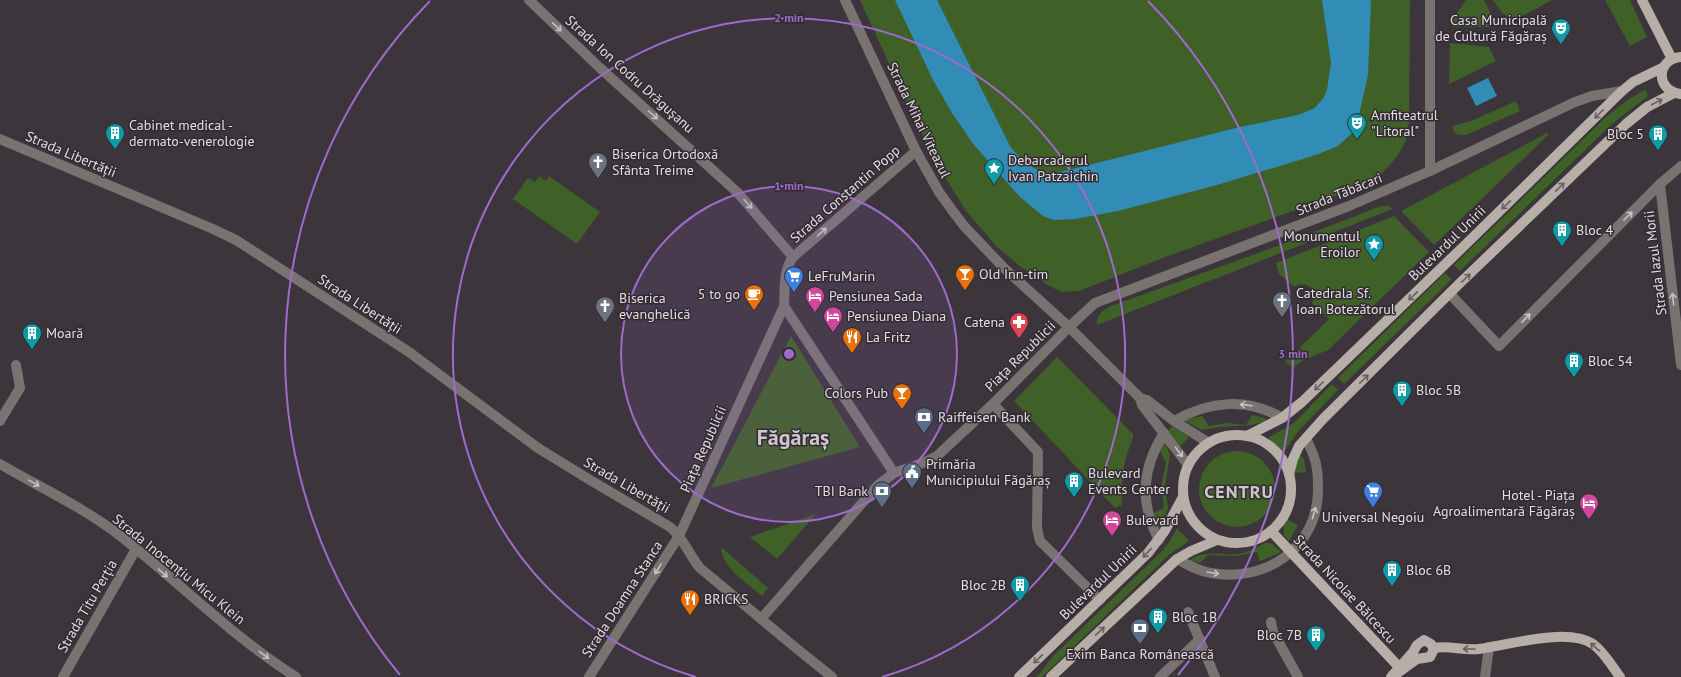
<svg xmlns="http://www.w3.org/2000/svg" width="1681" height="677" font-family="'PT Sans',sans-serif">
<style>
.green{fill:#3f6027}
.water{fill:#318cb6}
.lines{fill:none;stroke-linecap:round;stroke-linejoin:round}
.minor{stroke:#787370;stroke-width:10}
.major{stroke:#b7aea7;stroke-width:10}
.oneway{stroke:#c8c2c6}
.oneway2{stroke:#675f61}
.ring{fill:none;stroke:#9f6acb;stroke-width:2}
.labels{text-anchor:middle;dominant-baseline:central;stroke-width:3;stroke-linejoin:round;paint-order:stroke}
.poi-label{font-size:14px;fill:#e2dde2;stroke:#322b32;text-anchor:start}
.street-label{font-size:14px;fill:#e2dde2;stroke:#322b32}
.district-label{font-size:18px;font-weight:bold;letter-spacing:1px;fill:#cfc5ce;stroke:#322b32}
.town-label{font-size:22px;font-weight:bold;fill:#cfc5ce;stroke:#322b32}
.centre{fill:#9f6acb;stroke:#322b32;stroke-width:2}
.ring-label{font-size:12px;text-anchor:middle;font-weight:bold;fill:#9f6acb;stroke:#322b32;stroke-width:3;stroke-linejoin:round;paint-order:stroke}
</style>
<rect width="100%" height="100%" fill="#3c353c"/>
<g class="green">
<polygon points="860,0 1410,0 1409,122 1406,140 1399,153 1390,165 1377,178 1346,192 1168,256 1079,291 1062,292 1049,286 1020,266 997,247 966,211 940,169 908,105"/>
<polygon points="1466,0 1484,0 1492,16 1489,27 1452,27 1455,16"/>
<polygon points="1493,0 1552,0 1515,20 1502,13"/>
<polygon points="1605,0 1630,0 1647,37 1630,46"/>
<polygon points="1450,43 1489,47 1496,61 1449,84"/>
<polygon points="1644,90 1646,91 1648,96 1612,124 1460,271 1454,265 1607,116 1626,101"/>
<polygon points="1516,101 1520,111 1466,135 1458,135 1454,132 1452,126 1471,121"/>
<polygon points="1547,133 1549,134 1434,245 1401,211"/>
<polygon points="539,176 546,181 549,176 600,212 577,244 513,199 528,178 535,182"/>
<path d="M1381,206h7l5,3 -296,116c-2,-9 6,-15 14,-19l172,-62z"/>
<path d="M1394,216l35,36 -101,98 -26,11 -9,7 -8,-6 44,-43 -17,-16 3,-6 -2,-8c-7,-5 -11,-6 -19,-2l-15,-13 -3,-11z"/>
<polygon points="1445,273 1452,279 1441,290 1344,384 1338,378"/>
<polygon points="791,336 860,447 711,488"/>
<path d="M1057,357l76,77v4c-10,23 -12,41 -11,67l-7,3 -101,-107z"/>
<polygon points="1332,384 1338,390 1300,429 1283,453 1268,438 1294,423"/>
<polygon points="1252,415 1265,418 1266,421 1252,425 1220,427 1202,430 1183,420 1202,416 1209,426 1227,423 1246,425"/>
<polygon points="1172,426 1189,437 1179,448 1168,431"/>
<polygon points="1164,440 1170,455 1165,487 1168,509 1159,527 1153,513 1164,508 1161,486 1166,463 1159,448"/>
<circle cx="1237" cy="489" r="38"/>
<polygon points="1299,455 1304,459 1306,472 1295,473 1296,494 1288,520 1298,525 1289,541 1284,535 1283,526 1293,494 1292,475"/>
<polygon points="816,514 777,559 750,537"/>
<polygon points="1177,528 1189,541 1169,555 1042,677 1037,677 1052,657 1162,551 1170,541"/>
<path d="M1265,543h6l10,9 -21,9 -3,-9 -21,4 -28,-1 -8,8 -11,-2c14,-12 34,-5 50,-7 9,-2 17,-6 26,-11z"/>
<path d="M721,547l47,41 -6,8c-15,-13 -40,-28 -41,-49z"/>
</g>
<g class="water">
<path d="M895,0h42l73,146c8,11 22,24 35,26 9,2 19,-1 28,-3l167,-42 58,-12 17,-7 9,-11 3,-7 4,-27 -9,-63h49l-3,75 -11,49 -5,9 -14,13 -22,9 -99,30 -99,26 -43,8 -21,1 -11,-4 -23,-19 -46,-52 -22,-32 -19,-33z"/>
<polygon points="1488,78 1497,96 1476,106 1467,88"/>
</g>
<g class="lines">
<g class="minor">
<polyline points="529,0 599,67 738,193 793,257"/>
<polyline points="845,0 916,151 939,192 952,210 964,226 1004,268 1069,327 1140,398 1142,405 1188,465"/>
<path d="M0,139l213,90 23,11 173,112 129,96 52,32 80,47c13,10 19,28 30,41l96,80 36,29"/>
<polyline points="1430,171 1430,0"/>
<polyline points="1660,184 1681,365"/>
<polyline points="1450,294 1499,346 1660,184 1681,166"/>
<polyline points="784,306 894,473"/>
<polyline points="1140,398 1147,400 1174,421 1209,443"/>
<polyline points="993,404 1038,452 1037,528 1040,541 1100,600"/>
<polyline points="0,421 20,388 16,365"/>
<path d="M1174,421c35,-20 73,-24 108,-3"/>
<path d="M0,464c41,24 85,44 123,74 58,46 110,99 173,139"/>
<path d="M1159,540c-20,-38 -17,-72 5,-107"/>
<path d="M1177,559c11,6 21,12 34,14 54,10 107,-25 107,-83 0,-12 0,-24 -5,-36 -2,-5 -5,-11 -7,-16"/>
<polyline points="1188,612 1215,677"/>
<polyline points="761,619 878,485 894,473 923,463 937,456 993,404 1069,327 1095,303 1349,206 1430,171 1575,102 1592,96 1622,91"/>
<polyline points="1271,622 1273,632 1298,677"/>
<polyline points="63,677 136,549"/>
<path d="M589,677l90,-141 105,-230c1,-17 -1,-35 9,-49l123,-106"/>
<polyline points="1160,677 1200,639"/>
<polyline points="1485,677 1489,647"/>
</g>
<g class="major">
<polyline points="1642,0 1672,59"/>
<path d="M1680,94c-25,-4 -24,-35 1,-37"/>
<circle cx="1237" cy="489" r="54"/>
<polyline points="1247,436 1282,418 1302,402 1462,248 1622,91 1633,82 1664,67"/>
<polyline points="1289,474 1293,459 1299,446 1323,419 1462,281 1626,124 1647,107 1674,93"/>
<polyline points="1271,531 1399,667"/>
<path d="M1433,648c16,-3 30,3 46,1 30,-4 88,-22 114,-5 11,8 19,22 27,33"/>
<polyline points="1019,677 1148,553 1164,532 1183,497"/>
<polyline points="1051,677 1177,559 1191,551 1217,540"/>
<polyline points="1391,677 1413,652 1417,645 1424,640 1431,644 1434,649 1430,657 1417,659 1392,677"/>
</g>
</g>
<defs><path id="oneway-shaft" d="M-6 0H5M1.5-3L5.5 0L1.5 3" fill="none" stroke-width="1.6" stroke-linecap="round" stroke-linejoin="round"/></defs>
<g class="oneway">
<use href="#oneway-shaft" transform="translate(557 27) rotate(44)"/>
<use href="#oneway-shaft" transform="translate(653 115) rotate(42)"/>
<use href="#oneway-shaft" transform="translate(748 204) rotate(48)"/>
<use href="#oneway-shaft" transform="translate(1628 216) rotate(-45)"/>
<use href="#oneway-shaft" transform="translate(822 232) rotate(-41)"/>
<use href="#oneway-shaft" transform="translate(1673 299) rotate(-97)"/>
<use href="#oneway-shaft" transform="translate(1526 318) rotate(-45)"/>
<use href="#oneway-shaft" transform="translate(1246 405) rotate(-173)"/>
<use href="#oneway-shaft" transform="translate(1179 452) rotate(53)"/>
<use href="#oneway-shaft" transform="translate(34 483) rotate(29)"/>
<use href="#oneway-shaft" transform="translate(1314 513) rotate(-74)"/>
<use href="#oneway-shaft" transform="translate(658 569) rotate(122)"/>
<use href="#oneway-shaft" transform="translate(163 573) rotate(41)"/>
<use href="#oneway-shaft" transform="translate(1213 573) rotate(9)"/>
<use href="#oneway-shaft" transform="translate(264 655) rotate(36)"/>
</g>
<g class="oneway2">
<use href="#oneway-shaft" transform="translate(1657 102) rotate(-28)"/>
<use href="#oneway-shaft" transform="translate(1599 114) rotate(135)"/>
<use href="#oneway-shaft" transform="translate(1560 187) rotate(-44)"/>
<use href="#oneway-shaft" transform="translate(1506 205) rotate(136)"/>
<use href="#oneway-shaft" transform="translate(1466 278) rotate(-44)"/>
<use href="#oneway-shaft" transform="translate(1413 296) rotate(136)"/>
<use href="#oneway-shaft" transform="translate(1364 379) rotate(-45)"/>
<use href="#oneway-shaft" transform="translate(1319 386) rotate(136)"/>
<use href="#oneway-shaft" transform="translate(1147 553) rotate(133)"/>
<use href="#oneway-shaft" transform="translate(1100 631) rotate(-43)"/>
<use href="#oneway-shaft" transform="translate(1595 647) rotate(-141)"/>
<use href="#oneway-shaft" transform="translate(1469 649) rotate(180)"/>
<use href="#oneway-shaft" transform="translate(1038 659) rotate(136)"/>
</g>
<circle cx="789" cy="354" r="168" fill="#9f6acb" fill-opacity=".12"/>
<g class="ring">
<circle cx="789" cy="354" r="168"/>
<path d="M696 677A336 336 0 1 1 882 677"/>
<path d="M400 675A504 504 0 0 1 430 1M1148 1A504 504 0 0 1 1178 675"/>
</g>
<defs>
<symbol id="theatre-pin" viewBox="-11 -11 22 30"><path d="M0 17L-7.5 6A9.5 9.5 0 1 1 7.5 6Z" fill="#0f9aa8" stroke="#322b32"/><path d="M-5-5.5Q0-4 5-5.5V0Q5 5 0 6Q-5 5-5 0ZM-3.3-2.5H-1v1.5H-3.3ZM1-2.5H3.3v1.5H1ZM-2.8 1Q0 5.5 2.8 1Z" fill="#fff"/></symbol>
<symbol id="building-pin" viewBox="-11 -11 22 30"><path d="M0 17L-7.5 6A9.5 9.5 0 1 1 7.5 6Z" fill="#0f9aa8" stroke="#322b32"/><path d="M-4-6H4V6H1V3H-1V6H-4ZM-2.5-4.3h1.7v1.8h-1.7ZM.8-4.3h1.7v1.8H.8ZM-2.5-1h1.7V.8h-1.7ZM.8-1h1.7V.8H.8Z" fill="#fff"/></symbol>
<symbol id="church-pin" viewBox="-11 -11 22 30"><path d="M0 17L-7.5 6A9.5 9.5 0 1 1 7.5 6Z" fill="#6b7280" stroke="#322b32"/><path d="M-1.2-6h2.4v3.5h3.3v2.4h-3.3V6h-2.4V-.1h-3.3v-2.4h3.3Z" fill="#fff"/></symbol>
<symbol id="sight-pin" viewBox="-11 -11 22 30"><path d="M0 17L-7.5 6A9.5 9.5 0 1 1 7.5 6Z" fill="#0f9aa8" stroke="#322b32"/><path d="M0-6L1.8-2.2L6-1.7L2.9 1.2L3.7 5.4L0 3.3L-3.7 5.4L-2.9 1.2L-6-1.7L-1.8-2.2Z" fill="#fff"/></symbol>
<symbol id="bar-pin" viewBox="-11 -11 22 30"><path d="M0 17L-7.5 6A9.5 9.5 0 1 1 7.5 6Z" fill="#e8710a" stroke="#322b32"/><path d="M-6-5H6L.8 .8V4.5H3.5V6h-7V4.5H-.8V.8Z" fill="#fff"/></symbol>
<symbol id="supermarket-pin" viewBox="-11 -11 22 30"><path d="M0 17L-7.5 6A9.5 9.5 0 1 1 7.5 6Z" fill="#3f7fe0" stroke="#322b32"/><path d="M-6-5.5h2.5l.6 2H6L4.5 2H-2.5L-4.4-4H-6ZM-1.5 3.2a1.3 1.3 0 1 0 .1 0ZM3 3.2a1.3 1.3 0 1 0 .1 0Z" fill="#fff"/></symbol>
<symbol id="cafe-pin" viewBox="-11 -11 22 30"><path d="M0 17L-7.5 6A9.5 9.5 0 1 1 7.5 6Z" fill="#e8710a" stroke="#322b32"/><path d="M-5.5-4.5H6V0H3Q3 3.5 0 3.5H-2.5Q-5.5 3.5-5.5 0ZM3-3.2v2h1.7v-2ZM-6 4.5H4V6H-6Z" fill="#fff"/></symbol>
<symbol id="hotel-pin" viewBox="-11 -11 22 30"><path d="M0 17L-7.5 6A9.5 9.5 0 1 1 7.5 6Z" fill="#d1479c" stroke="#322b32"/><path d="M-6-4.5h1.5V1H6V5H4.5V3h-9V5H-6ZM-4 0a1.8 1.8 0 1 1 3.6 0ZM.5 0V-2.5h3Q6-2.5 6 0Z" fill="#fff"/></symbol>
<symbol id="pharmacy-pin" viewBox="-11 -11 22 30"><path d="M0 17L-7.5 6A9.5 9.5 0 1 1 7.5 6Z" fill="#e0444e" stroke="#322b32"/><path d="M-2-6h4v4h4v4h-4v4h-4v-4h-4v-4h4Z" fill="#fff"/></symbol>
<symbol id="restaurant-pin" viewBox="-11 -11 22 30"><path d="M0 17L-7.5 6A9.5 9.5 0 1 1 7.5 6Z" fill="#e8710a" stroke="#322b32"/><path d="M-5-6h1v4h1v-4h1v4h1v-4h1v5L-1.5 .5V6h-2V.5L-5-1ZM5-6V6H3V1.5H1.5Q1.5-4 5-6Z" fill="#fff"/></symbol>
<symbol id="bank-pin" viewBox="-11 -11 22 30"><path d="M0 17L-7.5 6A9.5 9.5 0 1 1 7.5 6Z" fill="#5c6f8a" stroke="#322b32"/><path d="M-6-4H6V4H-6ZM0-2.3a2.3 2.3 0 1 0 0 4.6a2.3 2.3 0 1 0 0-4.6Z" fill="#fff"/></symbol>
<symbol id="civic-pin" viewBox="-11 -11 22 30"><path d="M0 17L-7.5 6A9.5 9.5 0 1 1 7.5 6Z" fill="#5c6f8a" stroke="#322b32"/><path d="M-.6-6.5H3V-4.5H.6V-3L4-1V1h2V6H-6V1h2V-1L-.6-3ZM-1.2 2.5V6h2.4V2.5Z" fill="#fff"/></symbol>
</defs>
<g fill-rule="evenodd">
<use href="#theatre-pin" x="1550" y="17" width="22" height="30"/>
<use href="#theatre-pin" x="1346" y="112" width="22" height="30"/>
<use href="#building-pin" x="104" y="122" width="22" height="30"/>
<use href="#building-pin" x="1647" y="123" width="22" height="30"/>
<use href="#church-pin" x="587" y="151" width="22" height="30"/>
<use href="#sight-pin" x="983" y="157" width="22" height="30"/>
<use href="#building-pin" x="1551" y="219" width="22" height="30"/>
<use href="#sight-pin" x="1363" y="233" width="22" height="30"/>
<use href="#bar-pin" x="954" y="263" width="22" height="30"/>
<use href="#supermarket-pin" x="783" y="265" width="22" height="30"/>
<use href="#cafe-pin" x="743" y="283" width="22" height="30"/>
<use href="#hotel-pin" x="804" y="285" width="22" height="30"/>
<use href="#church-pin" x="1271" y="290" width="22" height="30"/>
<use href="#church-pin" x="594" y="295" width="22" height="30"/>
<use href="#hotel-pin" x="822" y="305" width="22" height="30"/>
<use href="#pharmacy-pin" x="1008" y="311" width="22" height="30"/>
<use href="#building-pin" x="21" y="322" width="22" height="30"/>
<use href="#restaurant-pin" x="841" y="326" width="22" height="30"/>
<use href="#building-pin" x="1563" y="350" width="22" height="30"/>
<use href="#building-pin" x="1391" y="379" width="22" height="30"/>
<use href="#bar-pin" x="891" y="382" width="22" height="30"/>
<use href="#bank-pin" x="913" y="406" width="22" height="30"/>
<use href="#civic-pin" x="901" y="461" width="22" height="30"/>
<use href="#building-pin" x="1063" y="470" width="22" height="30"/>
<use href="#bank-pin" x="871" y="480" width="22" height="30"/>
<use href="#supermarket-pin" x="1362" y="480" width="22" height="30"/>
<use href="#hotel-pin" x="1578" y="492" width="22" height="30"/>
<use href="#hotel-pin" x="1101" y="509" width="22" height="30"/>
<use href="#building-pin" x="1381" y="559" width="22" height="30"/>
<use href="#building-pin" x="1009" y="574" width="22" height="30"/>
<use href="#restaurant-pin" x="679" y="588" width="22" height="30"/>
<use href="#building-pin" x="1147" y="606" width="22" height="30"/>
<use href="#bank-pin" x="1129" y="617" width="22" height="30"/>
<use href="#building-pin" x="1305" y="624" width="22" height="30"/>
</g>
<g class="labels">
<g class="poi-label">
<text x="1547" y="20" text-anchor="end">Casa Municipală<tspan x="1547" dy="16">de Cultură Făgăraș</tspan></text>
<text x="1371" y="115">Amfiteatrul<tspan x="1371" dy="16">"Litoral"</tspan></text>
<text x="129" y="125">Cabinet medical -<tspan x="129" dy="16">dermato-venerologie</tspan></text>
<text x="1644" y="134" text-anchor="end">Bloc 5</text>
<text x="612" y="154">Biserica Ortodoxă<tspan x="612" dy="16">Sfânta Treime</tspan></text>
<text x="1008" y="160">Debarcaderul<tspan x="1008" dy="16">Ivan Patzaichin</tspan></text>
<text x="1576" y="230">Bloc 4</text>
<text x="1360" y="236" text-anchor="end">Monumentul<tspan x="1360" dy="16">Eroilor</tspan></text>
<text x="979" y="274">Old Inn-tim</text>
<text x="808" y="276">LeFruMarin</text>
<text x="1296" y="293">Catedrala Sf.<tspan x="1296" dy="16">Ioan Botezătorul</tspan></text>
<text x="740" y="294" text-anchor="end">5 to go</text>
<text x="829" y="296">Pensiunea Sada</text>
<text x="619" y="298">Biserica<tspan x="619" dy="16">evanghelică</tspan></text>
<text x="847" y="316">Pensiunea Diana</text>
<text x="1005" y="322" text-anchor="end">Catena</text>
<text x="46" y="333">Moară</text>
<text x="866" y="337">La Fritz</text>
<text x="1588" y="361">Bloc 54</text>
<text x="1416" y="390">Bloc 5B</text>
<text x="888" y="393" text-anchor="end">Colors Pub</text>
<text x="938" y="417">Raiffeisen Bank</text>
<text x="926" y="464">Primăria<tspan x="926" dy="16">Municipiului Făgăraș</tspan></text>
<text x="1088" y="473">Bulevard<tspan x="1088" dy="16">Events Center</tspan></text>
<text x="868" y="491" text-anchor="end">TBI Bank</text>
<text x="1575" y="495" text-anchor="end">Hotel - Piața<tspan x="1575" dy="16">Agroalimentară Făgăraș</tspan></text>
<text x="1373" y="517" text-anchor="middle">Universal Negoiu</text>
<text x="1126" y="520">Bulevard</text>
<text x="1406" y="570">Bloc 6B</text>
<text x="1006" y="585" text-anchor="end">Bloc 2B</text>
<text x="704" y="599">BRICKS</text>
<text x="1172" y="617">Bloc 1B</text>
<text x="1302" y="635" text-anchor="end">Bloc 7B</text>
<text x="1140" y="654" text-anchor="middle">Exim Banca Românească</text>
</g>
<g class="street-label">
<text transform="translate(630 74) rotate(42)">Strada Ion Codru Drăguşanu</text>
<text transform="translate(919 120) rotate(64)">Strada Mihai Viteazul</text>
<text transform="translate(71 154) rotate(23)">Strada Libertății</text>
<text transform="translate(845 194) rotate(-41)">Strada Constantin Popp</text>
<text transform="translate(1339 194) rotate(-22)">Strada Tăbăcari</text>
<text transform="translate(1447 243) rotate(-44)">Bulevardul Unirii</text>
<text transform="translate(1655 263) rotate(-97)">Strada Iazul Morii</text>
<text transform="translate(360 304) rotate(33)">Strada Libertății</text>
<text transform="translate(1020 356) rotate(-45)">Piața Republicii</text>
<text transform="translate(703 449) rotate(-66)">Piața Republicii</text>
<text transform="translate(627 485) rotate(30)">Strada Libertății</text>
<text transform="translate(179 569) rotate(39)">Strada Inocențiu Micu Klein</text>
<text transform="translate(1098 582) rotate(-44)">Bulevardul Unirii</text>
<text transform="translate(1345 589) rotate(47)">Strada Nicolae Bălcescu</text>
<text transform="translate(622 599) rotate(-57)">Strada Doamna Stanca</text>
<text transform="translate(87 606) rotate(-60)">Strada Titu Perția</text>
</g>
<g class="district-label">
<text x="1239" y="491">CENTRU</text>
</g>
<g class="town-label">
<text x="793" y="437">Făgăraș</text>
</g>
</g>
<circle cx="789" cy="354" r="6" class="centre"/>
<g class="ring-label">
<text x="789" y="22">2 min</text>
<text x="789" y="190">1 min</text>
<text x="1293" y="358">3 min</text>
</g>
</svg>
